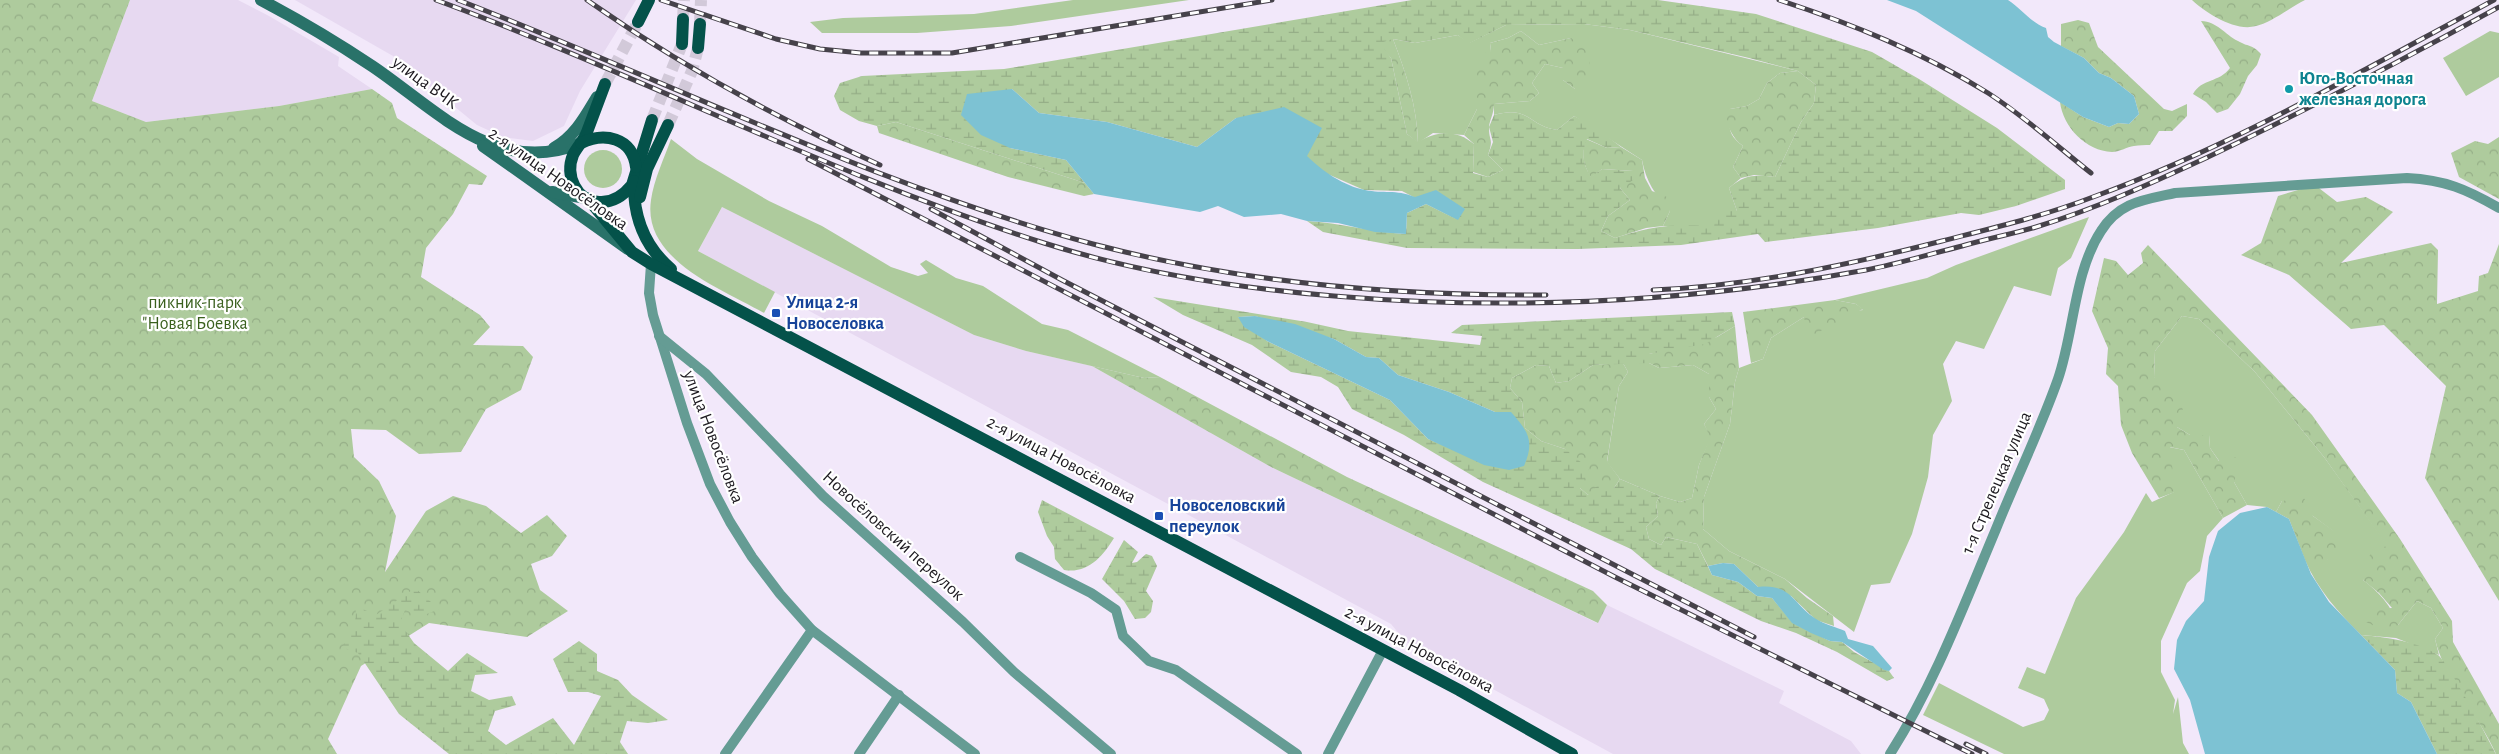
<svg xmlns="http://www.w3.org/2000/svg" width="2499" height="754" font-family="'Alegreya Sans',sans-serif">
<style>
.built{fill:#e7d9f1}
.green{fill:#aecb9d}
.forest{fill:url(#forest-crowns)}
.wetland{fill:url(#wetland-marsh);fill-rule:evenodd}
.water{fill:#7dc2d3}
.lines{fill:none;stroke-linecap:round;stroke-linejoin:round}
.primary-tunnel{stroke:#d2c9d9;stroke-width:12;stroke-dasharray:12 6;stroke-linecap:butt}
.minor{stroke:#659c94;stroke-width:10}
.secondary{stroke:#297269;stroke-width:12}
.primary{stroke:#04524a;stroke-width:12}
.rail-casing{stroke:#46424a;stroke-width:5}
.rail{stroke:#fff;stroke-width:3;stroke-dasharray:9;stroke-linecap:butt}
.culture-dot{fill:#0f9aa8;stroke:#fff;stroke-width:2}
.transit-dot{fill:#1a4fb4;stroke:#fff;stroke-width:2}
.labels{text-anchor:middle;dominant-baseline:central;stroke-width:4.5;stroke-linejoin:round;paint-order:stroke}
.culture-label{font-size:18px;font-weight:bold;fill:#0d838f;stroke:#fff;text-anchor:start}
.street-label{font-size:18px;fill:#1c191f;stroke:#fff}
.park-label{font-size:18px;fill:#3a601e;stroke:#fff}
.transit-label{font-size:18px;font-weight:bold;fill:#164399;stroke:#fff;text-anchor:start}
</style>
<defs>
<pattern id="forest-crowns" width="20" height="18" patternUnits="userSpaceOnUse" patternTransform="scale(1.25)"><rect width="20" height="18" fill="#aecb9d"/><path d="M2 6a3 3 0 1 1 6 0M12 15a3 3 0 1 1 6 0" fill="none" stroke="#95ae87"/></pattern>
<pattern id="wetland-marsh" width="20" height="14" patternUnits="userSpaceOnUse" patternTransform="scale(1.25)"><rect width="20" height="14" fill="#aecb9d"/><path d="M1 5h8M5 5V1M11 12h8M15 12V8" fill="none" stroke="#95ae87"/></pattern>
</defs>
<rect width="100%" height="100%" fill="#f2e8fa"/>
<g class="built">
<polygon points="130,0 238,0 269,16 339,57 338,66 372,89 279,106 146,122 92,101"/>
<polygon points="295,0 636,0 580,91 564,126 533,141 503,137 477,125 393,56"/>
<polygon points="722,207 974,335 1026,351 1092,366 1271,467 1597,623 1607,605 1784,691 1779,703 1851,741 1861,754 1613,754 1406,642 1391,624 698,251"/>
</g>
<g class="green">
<polygon points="1073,0 1189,0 1011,26 917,33 822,33 810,22 843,18 974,14"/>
<path d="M1584,24l46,6 168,41 -18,2 -13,10 -8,16 -12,7 -17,3c-1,18 -3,25 13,37l-10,21 8,11 -12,10 8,23 -23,15h-51l7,-15c-15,-17 -24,-29 -28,-51l-68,-44 -17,14c-29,-4 -27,-25 -63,-15v-11l36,-3 9,-8 -7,-10 13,-19 18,4v12l12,9 -4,-51 -32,7 -18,-14 -13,7 -18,5 1,8 -13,36 -1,22 -13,26 -31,-2 -15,10c-1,-37 -12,-70 -25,-104l22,4 43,-8 11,8 37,-18z"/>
<polygon points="2490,31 2499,33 2499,77 2466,96 2443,58"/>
<path d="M671,139l26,20 72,42 53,25 69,41 27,9 10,-3 -8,-9 6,-4 30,18 27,8 59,38 26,6 92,47 -16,1 -118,-27 -52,-16 -252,-128 -24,44 77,41 -11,21c-42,-24 -122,-53 -113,-113 3,-21 13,-41 20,-61z"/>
<circle cx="603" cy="169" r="19"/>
<polygon points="2089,217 2071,258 2058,268 2051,296 2014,286 1984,349 1956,341 1943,364 1952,401 1933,435 1928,477 1912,534 1890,583 1871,585 1854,632 1785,579 1729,551 1703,529 1704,497 1730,424 1735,382 1739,368 1763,359 1771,338 1804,317 1863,310 1856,304 1835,300 1927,278 1956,265"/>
<path d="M2182,316l17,3 56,53 69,85 64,89 -25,34c17,13 28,25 35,45l19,-24 14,7 12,20 -8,11 4,16 -43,-17 -35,-3c-23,-23 -43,-45 -56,-75h22l6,-29 -20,-15 -31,-15 -6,11 -9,-5 -20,-2 -13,-23 -24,-34 -1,-13h-19l-13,-8 -23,-50 1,-26z"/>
<polygon points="1623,363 1649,363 1659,368 1693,365 1709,374 1709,397 1716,409 1704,424 1711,437 1699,465 1692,498 1680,502 1660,496 1620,479 1607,462 1619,386 1628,372"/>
<polygon points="2169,447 2184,450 2223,518 2207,536 2200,571 2187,583 2161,641 2161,672 2175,700 2173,714 2178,697 2183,743 2189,754 2004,754 1923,715 1939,683 2023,727 2044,720 2049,710 2044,699 2018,688 2027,667 2045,674 2076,598 2124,532 2146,493 2152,502 2174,492"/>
</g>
<g class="forest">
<polygon points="0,0 130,0 92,101 146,122 279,106 372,89 392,103 397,118 487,176 482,185 469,184 453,214 426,248 421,277 480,315 490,327 473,345 523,346 533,357 521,390 486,409 461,452 419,454 386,430 351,429 354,457 379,481 396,516 385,572 426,511 453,496 486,506 521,533 547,515 567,536 552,556 531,564 540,590 568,611 527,637 429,623 361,666 328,739 337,754 0,754"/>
<path d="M2192,0h113c-14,7 -35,23 -49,26 -21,6 -50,-13 -64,-26z"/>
<path d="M1356,20l37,19c13,34 24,67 25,104l-11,-9 -16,-76z"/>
<path d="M2078,20l11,3 9,24 66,62 8,2 15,-7v12l-15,15h-13l-9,14c-5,0 -11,0 -16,1 -7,1 -15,6 -22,6 -26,-1 -49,-25 -52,-50l23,15 26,10 9,-4 11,1 10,-10 -5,-18 -23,-18 -12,-5 -15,-15 -23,-12v-22z"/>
<path d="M2201,21c17,1 23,13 37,20 10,6 14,3 23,13l-4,11 -9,11 -8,18 -12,15 -11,4 -11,-11 -13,-8c9,-16 26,-11 37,-26z"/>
<path d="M1521,31l18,14 32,-7 18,12 1,22 -15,17 -12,-9v-12l-18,-4 -13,19 7,10 -9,8 -36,3c0,10 -5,17 -5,24 0,14 5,10 -1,27l15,15 -15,7 -15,-5 1,-28 -10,-9 13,-26 -1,-53 15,-5 -1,-8 18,-5z"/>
<path d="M1798,71l18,14 -2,18 -13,19 -26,55 -21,-2 -13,3 -8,-11 10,-21c-12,-9 -12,-17 -20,-28l7,-9 17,-3 12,-7 8,-16 13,-10z"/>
<polygon points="896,122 1085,183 1094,194 1084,196 1008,177 879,133 877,126"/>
<polygon points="2499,137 2499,199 2459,177 2451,153 2475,141 2488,144"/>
<path d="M1586,139l21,9 14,-1 21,13 3,18 7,13 15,6 3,14 -7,15 -17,2 -31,10 -14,-7 7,-15 22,-16 -10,-12 13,-17 -31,-2 -11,9c-8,-14 -10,-24 -5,-39z"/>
<polygon points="2315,185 2337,202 2366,197 2393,212 2341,263 2431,243 2438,250 2437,304 2478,291 2479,276 2488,273 2499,244 2499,601 2425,478 2446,386 2384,325 2351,329 2289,275 2241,255 2261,243 2278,196"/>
<path d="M2148,245l164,170 88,124 52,82 1,21 46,82v30h-3c-17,-39 -52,-75 -61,-115l8,-11 -12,-20 -14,-7 -19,24 -13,6 -19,-9 3,-13 23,-1 -13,-15 -16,-13 8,-29 16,-5 -63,-89 -69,-85 -56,-53 -17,-3 -27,35 -1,26 25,17 5,21 -7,12 13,8h19l1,13 9,13 22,-5 -7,26 13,23 -24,13 -39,-68 -14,-3 5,45 -16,6 -27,-45 -11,-28 -3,-39 -12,-12 2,-26 -16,-37 12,-53 12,3 12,14 15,-12 -2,-10z"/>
<polygon points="1835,300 1856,304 1863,309 1815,334 1807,331 1804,317 1771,338 1763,359 1751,363 1743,312"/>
<polygon points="1735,326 1739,368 1735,382 1730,424 1704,497 1703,529 1729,551 1785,579 1807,598 1833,616 1834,626 1816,620 1791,596 1758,587 1734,564 1723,563 1708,566 1697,544 1666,537 1661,545 1649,539 1646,527 1658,516 1656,503 1660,496 1680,502 1692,498 1699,465 1710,437 1704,424 1716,409 1709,397 1709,374 1693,365 1659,368 1649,363 1649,354 1717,337"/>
<polygon points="1623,363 1628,372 1619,386 1607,461 1620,479 1614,488 1588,495 1580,488 1565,449 1541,441 1525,428 1522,402 1510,388 1512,378 1536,365 1549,366 1556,383 1569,381 1593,365"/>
<polygon points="1092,366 1144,378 1160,377 1347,477 1593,591 1607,605 1598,623 1271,467"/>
<polygon points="2304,498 2313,516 2334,531 2339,551 2327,560 2305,560 2289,519 2276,512 2282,501"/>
</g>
<g class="wetland">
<path d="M1412,0h246l98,14 116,38 47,27 78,49 68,52v9l-49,17 -37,9 -18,-2 -83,15 -113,14 -7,-8 -77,11 -103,4 -171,-1 -84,-16 -16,-11c33,2 65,11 99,13l1,-21 19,-9 32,16 -56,-29 -38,-1 -41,-18 -16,-15 -71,-39 -39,29 -90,-25 -68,-9 -27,-24 -2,59 56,12 19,23 -189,-61 -19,4 -18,-5 -19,-11 -6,-14 6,-13 22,-7 142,-7zM1584,24l46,6 119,28 49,13 18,14 -2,18 -13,19 -26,55c-21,-2 -29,-3 -46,11l8,23 -19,-1 -4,16c-40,-2 -60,-1 -99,12l-14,-7 7,-15 22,-16 -10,-12 15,-9 -2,-8 -31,-2 -11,8c-8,-13 -10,-24 -4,-38l20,9 14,-1 -26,-20 -21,-11 -17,14c-29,-4 -27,-25 -63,-15l-5,12 4,15 -5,13 15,15 -15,7 -15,-4 1,-29c-18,-15 -37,-13 -56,-2l-11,-8 -16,-76 -11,-15 13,-4 22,4 43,-8 10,9 38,-19z"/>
<path d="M1153,297l154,25 41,9 132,14 2,-9 -31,-3 11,-8 270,-13 3,14 -30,18 -56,10v9l-56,2 -24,16 -13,2 -7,-17 -13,-1 -24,13 -2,10 12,14 3,26 16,13 24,8 24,20 -9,19 8,7 11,-11 15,4 6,-9 40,17 -4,7 2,13 -12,11 3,12 12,6 5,-8 31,7 15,31 26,7 19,14 15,2 21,25 37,18 12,1 12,10 35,19 5,7 -7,3 -50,-29 -41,-19 -35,-12 -106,-52 -24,-20 -148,-67 -79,-47 -52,-26 -14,-22 -17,-10 -30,-5 -39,-27 -69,-30zM1255,316l79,23 32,18 13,1 19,17 51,17 46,20h16l-58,37 -25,-10 -38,-39 -123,-59 -29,-24z"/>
<path d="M1042,500l72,38c-11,18 -26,36 -50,32l-9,-11 -1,-12 -7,-11 -9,-24z"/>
<polygon points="1124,540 1138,552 1132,563 1137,562 1146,554 1152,556 1157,566 1146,591 1153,601 1151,612 1145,618 1135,619 1124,601 1102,579"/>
<polygon points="415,588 439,609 422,616 405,610 400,623 414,643 448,671 467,653 498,673 475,675 471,691 489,700 512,696 516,705 495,711 488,731 506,745 553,718 574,745 601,696 588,692 568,692 553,659 579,641 597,654 597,671 618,680 632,695 668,720 648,723 627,721 620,742 628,754 449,754 399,714 358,653 342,647 355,628 356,606 376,615"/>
<path d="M2361,635c24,2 56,6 77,20 9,6 51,85 58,99h-59l-26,-52 -14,-9 -2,-23z"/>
</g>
<g class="water">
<path d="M1887,0h121c14,9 22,22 38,28l2,9 6,5 30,16 15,15 12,5 23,18 5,18 -10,10 -11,-1 -9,4 -26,-10 -167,-106z"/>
<path d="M1012,89l27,24 68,9 90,25 39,-29 48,-11 38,21 -15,28c15,15 37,30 58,34 19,4 30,-1 50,7l21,-7 29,19 -7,11 -32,-16 -19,9 -1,21 -31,-2 -37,-9 -31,-2 -26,-7 -37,3 -26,-11 -18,6 -106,-18 -28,-34 -56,-12 -29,-13 -20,-20 6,-21z"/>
<path d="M1255,316l40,8 39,15 32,18 13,1 19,17 51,17 46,20h16c17,19 24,29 13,54l-15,4 -25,-5 -56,-26 -38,-39 -123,-59 -23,-14 -6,-10z"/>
<polygon points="2267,507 2289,519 2311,574 2329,602 2395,670 2397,693 2411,702 2437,754 2205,754 2190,700 2174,669 2177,640 2186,621 2204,601 2209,557 2218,531 2240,513"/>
<path d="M1723,563l11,1 24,23c33,-4 35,17 58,32 8,5 20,8 29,12l3,8 25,7 19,22 -3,3 -5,-1 -42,-28 -12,-1 -19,-8 -19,-10 -20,-25 -15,-2 -19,-14 -26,-7 -4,-9z"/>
</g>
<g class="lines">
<g class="primary-tunnel">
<polyline points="683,19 684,0"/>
<polyline points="700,24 701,0"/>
<polyline points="605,84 638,22"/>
<polyline points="652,120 682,44"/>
<polyline points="668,125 692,71 698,48"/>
</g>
<g class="minor">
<polyline points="651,264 649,293 653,315 687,423 710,484 730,522 752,557 780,594 812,630 975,754"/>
<polyline points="659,336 706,374 823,496 963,622 1014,672 1111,754"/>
<polyline points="1020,557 1091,593 1116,610 1123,636 1149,661 1176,670 1297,754"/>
<polyline points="725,754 812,630"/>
<polyline points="859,754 899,695"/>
<polyline points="1328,754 1383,650"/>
<path d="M1890,754c44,-69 74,-149 106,-225 20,-50 44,-99 62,-150 16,-46 16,-107 43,-148 18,-29 42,-31 74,-38l232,-15c38,2 59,11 92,30"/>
</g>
<g class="secondary">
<path d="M261,0c38,20 75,42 111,66 64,43 124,112 209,77"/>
<polyline points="483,146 628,249"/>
<path d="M554,148c21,-12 31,-31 43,-51"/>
<polyline points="552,192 586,198"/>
</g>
<g class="primary">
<polyline points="638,22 649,0"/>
<polyline points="682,44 683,19"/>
<polyline points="698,48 700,24"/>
<path d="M605,84c-6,16 -12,32 -18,48 -3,8 -10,15 -14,23 -8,20 3,46 26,47 14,1 24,-6 33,-17l20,-65"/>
<path d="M581,143c23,-11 51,-6 55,24"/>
<path d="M634,181c-1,36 10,65 37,88"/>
<polyline points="640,197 647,169 668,125"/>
<polyline points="589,200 632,252 651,264 1459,690 1572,754"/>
</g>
<defs>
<g id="rail">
<path d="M436,0c204,75 400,177 608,243 94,30 192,45 290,53 178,15 357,6 532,-26 32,-6 64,-16 96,-24 24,-7 50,-12 74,-19 59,-18 116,-44 172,-70 99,-47 195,-97 291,-150"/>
<path d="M458,0c211,81 416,185 635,244 148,39 300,52 453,51"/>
<path d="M587,0c91,64 191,119 293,165"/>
<polyline points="661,0 776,39 820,49 861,53 952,53 1272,0"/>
<path d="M1779,0c73,24 143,52 209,93 36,23 69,53 103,80"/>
<polyline points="808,159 1615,577 1972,754"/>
<polyline points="931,209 1062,280 1754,637"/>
<path d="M1653,290c97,-4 195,-25 289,-49 51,-13 102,-25 151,-44 140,-51 270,-127 401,-197"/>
<polyline points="1966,744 1986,754"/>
</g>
</defs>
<use href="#rail" class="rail-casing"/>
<use href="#rail" class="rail"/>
</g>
<circle class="culture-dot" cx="2289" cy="89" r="5"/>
<g class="transit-dot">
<rect x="771" y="308" width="10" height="10" rx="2.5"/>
<rect x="1154" y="511" width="10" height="10" rx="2.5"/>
</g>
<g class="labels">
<g class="culture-label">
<text x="2299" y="79">Юго-Восточная<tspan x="2299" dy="21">железная дорога</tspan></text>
</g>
<g class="street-label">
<text transform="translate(425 83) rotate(36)">улица ВЧК</text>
<text transform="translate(558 179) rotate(35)">2-я улица Новосёловка</text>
<text transform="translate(713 437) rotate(69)">улица Новосёловка</text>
<text transform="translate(1061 460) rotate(28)">2-я улица Новосёловка</text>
<text transform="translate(1997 483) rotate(-67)">1-я Стрелецкая улица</text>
<text transform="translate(893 536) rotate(42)">Новосёловский переулок</text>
<text transform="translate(1419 650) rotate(28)">2-я улица Новосёловка</text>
</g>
<g class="park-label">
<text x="195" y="303">пикник-парк<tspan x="195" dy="21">"Новая Боевка</tspan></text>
</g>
<g class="transit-label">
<text x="786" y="303">Улица 2-я<tspan x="786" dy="21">Новоселовка</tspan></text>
<text x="1169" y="506">Новоселовский<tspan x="1169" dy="21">переулок</tspan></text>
</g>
</g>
</svg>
